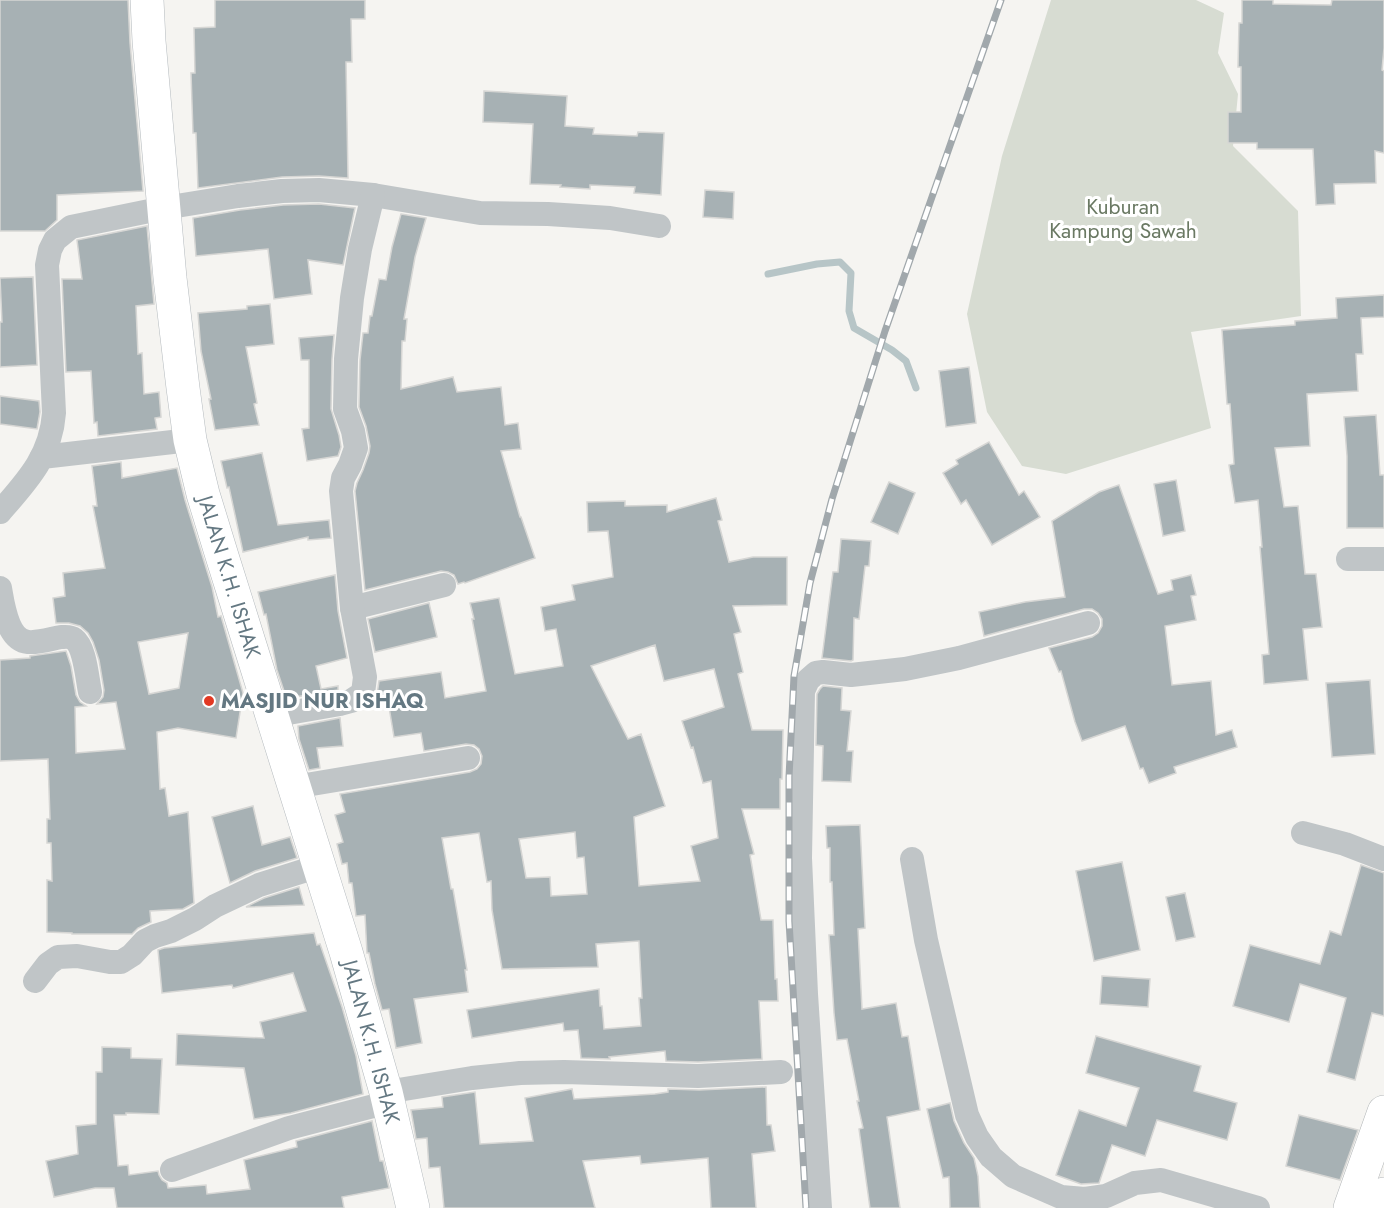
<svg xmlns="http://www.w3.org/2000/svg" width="1384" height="1208" font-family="Jost,sans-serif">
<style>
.green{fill:#d7dcd2}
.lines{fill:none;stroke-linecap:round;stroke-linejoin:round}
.stream{stroke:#b7c5c7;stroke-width:7}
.building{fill:#a7b1b4;stroke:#d6d6d4;stroke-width:1.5;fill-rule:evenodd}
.secondary-casing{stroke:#b4babe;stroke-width:34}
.highway-casing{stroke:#b3b7b9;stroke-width:34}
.street{stroke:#c0c5c7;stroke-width:24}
.secondary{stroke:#fff;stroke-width:33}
.highway{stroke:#fff;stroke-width:33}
.rail-casing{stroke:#a1a8ac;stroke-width:7}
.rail{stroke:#fff;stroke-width:4.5;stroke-dasharray:14;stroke-linecap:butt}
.poi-dot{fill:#e23924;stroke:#fff;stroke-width:2}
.labels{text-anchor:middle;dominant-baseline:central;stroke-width:6;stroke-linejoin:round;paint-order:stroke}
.park-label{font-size:21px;fill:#6a7963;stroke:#fff}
.street-label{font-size:21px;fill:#647882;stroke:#fff}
.poi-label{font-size:21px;font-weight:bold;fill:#647882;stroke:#fff;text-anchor:start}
</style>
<rect width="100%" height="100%" fill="#f5f4f1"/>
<polygon class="green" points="1051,0 1196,0 1224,13 1218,53 1238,94 1233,146 1298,211 1301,316 1191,332 1211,428 1066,474 1022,466 987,412 967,314 1002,156"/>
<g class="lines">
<polyline class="stream" points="768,274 817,264 840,262 851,273 849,311 854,328 892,350 906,361 916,388"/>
</g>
<g class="building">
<polygon points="0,0 128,0 130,43 143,191 57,195 57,220 45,231 0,231"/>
<polygon points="215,0 365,0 365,19 351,19 352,62 346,62 348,178 319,176 282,177 198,188 196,133 193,133 191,73 195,73 194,28 215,27"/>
<polygon points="1242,0 1273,0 1273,4 1331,5 1332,0 1384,0 1384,48 1382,70 1384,71 1384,153 1375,151 1376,183 1334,184 1335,204 1316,205 1313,149 1257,149 1257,143 1228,143 1228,112 1241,112 1241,67 1238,67 1239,23 1242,23"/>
<polygon points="484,91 567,96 565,126 594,128 593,134 637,136 638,132 664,133 661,195 634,193 635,187 590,185 590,189 560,187 561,185 530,184 533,124 483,122"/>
<polygon points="705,190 734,192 733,219 703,217"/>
<polygon points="319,204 355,208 343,265 308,260 312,294 274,299 268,249 196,256 193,218 240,210 283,205"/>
<polygon points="401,214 426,218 415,257 404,319 407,319 405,341 402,341 401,389 453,377 457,392 501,387 505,425 518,423 521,449 501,451 520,517 521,517 535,558 465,583 464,582 458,584 454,575 448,572 441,571 365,590 355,491 357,483 363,470 369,453 370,446 366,426 359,407 360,360 363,333 368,333 370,316 372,316 379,279 386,280 392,247"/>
<polygon points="147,226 154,304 136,306 138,354 142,353 144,394 159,392 161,417 155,418 157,429 98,436 97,422 94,423 91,371 66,372 62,279 82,279 77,240"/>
<polygon points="33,277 37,365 0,367 0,322 2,322 0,278"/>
<polygon points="1384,295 1384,317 1361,318 1363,354 1356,354 1358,391 1307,394 1310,446 1275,448 1284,507 1298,506 1305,574 1316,574 1322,627 1303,629 1308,680 1264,684 1262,655 1269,654 1260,547 1262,547 1258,500 1235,503 1229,465 1234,464 1230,404 1227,404 1222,330 1295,325 1295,321 1337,318 1336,298"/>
<polygon points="270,304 274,344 246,347 257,403 254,404 259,425 215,430 209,399 211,399 201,351 198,313 247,309 247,306"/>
<polygon points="334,335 332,359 331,409 339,435 341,447 338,456 307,461 302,429 309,428 309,360 301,360 299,338"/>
<polygon points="969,367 976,423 946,427 939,371"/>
<polygon points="0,396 39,401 40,412 37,429 0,424"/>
<polygon points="1376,415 1380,475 1384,475 1384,528 1347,528 1347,456 1344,417"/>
<polygon points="989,442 1019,495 1024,491 1040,517 992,545 966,500 961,504 943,473 958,464 956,460"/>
<polygon points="262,453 278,525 329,520 331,538 308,540 308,537 243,552 229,487 227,488 221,461"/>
<path d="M121,462l1,16 55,-10 8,32 27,87 6,30 3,-1 22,77 -7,45 -58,-10 -21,4 3,57 5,-1 4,28 19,-4 6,91 -11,6 -33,2 1,11 -13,6 -6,6h-60v-1l-25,-1v-52l5,1 -1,-38h-4v-24h3l-2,-60 -48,2v-101l30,-2v-2l36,-5 5,15 5,29 4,7 6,4 -11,1 1,46 49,-4 -9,-47 -19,2 6,-7 1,-7 -5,-30 -6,-18 -5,-9 -8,-7 -11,-3h-13l-3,-25 12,-2 -2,-23 42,-5 -12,-62h4l-5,-40zM188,633l-9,55 -30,6 -11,-52z"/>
<polygon points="1176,480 1185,531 1163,536 1154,484"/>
<polygon points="889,482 915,493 898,534 871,522"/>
<polygon points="1119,485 1158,594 1173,590 1171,580 1191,575 1196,595 1191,596 1196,620 1165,626 1172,685 1211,681 1216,735 1232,730 1237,747 1174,767 1176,773 1149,783 1143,768 1140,769 1125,726 1082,741 1075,722 1061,671 1059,672 1049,648 1092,637 1098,633 1102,626 1102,619 1098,613 1092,609 1084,609 984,636 979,612 1025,602 1065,597 1052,521 1099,492"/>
<path d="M716,498l6,22 -4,1 11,41 24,-5h34v48l-54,1 8,26 -7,2 9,38 -5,2 14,56h31l-1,49h-2v30h-38l12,45 -4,1 11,65h12l2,59h2l1,22h-19l3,58 -64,3 -32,-1 -1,-10 -56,6 1,2 -29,-1 -3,-28 -14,1 -1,-8 -91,15 -5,-28 132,-21 1,17h2l2,23 37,-3 -2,-28h3l-3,-57 -43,3 2,23 -96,2 -10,-59 -1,-29 -4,1 -8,-49 -37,5 9,51h2l14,81h-2l3,22 -54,7 8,44 -26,5 -7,-39 -7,1 -7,-26 -6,-31h-2l-2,-38 -9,1 -4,-33h-3l-2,-20 -5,1 -5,-20 6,-2 -8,-27 10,-3 -5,-18 130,-22 7,-3 4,-5 1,-8 -3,-7 -5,-4 -8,-1 -42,7 -3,-18 -27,4 -6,-36 -9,2 -2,-8 2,-14 62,-9 4,26 41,-7 -14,-72h2l-4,-16 29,-5 16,76 48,-8 -7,-37 -11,2 -4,-24 34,-7 -3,-15 41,-8 -5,-46 -20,1 -1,-30 38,-1v5l42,-1v7zM655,645l9,36 50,-12 10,38 -42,14 9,27 2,-1 10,36 8,-2 7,57 -27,8 9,35 -61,5 -5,-69 31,-11 -24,-72 -13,5 -37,-73zM575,832l2,26 7,-1 3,37 -36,2 -1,-19 -24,1 -7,-39z"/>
<polygon points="841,539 871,541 869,566 865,566 859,619 854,618 853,660 851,661 822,658 833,572 838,572"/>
<polygon points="335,575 338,611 347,658 316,666 321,689 338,686 338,690 295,697 295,695 286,697 277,670 266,614 264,615 258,592"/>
<polygon points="429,603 437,637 375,652 368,619"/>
<polygon points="1370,680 1375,754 1332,757 1326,683"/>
<polygon points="823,686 842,688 841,710 851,711 847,751 853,751 851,782 822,781 823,746 816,745 817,694 820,689"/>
<polygon points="340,718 343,746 317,748 320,768 309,770 299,739 298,726"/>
<polygon points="253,806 262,845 290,837 297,858 255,871 230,883 212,817"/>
<polygon points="860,825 865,928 858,929 862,1009 896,1003 902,1037 908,1036 920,1110 887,1117 900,1208 870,1208 859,1129 863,1128 857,1101 859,1101 847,1039 837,1040 834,1013 829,935 834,935 832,882 830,882 830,848 827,848 826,826"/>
<polygon points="1122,862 1140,950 1094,961 1076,871"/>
<polygon points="1361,865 1384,873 1384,1016 1372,1013 1355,1080 1327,1072 1346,998 1300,984 1289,1022 1233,1006 1250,945 1320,964 1330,931 1341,935"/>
<polygon points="299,887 304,905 246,907 264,898"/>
<polygon points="1185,893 1195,937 1176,941 1166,897"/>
<polygon points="314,933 317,945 320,944 342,1007 356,1056 363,1094 291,1113 254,1119 244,1068 176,1065 177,1034 264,1038 260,1022 306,1011 293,973 233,988 232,985 162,993 158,950 164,948"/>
<polygon points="1102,976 1150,979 1148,1007 1100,1004"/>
<polygon points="1096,1036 1201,1066 1194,1091 1237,1103 1227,1140 1157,1120 1145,1156 1112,1145 1099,1183 1081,1184 1056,1175 1079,1110 1126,1126 1139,1088 1086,1073"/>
<polygon points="102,1047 131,1048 131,1058 162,1059 159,1114 126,1113 126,1115 114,1115 118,1166 128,1165 129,1175 158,1171 159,1175 162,1180 167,1183 168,1188 206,1185 207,1194 250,1189 244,1160 297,1147 296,1141 372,1121 380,1161 383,1161 389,1188 342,1197 344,1208 117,1208 114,1188 95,1188 54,1197 46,1161 78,1154 76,1126 96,1124 96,1072 102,1072"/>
<polygon points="766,1087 767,1125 771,1125 775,1151 752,1154 756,1208 711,1208 708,1158 641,1164 640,1156 583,1161 595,1208 444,1208 440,1167 429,1168 427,1138 416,1139 411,1110 443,1107 442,1097 475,1092 480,1144 533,1141 525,1098 572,1089 574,1099 655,1094 668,1092 668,1089 699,1090"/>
<polygon points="950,1103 954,1121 964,1143 974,1158 978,1176 980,1208 950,1208 949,1177 943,1178 927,1109"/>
<polygon points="1299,1115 1358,1130 1340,1180 1286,1166"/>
</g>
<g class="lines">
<defs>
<polyline id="secondary" points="147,0 149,41 170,278 183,388 190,440 203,494 222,556 346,952 386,1092 413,1208"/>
<g id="highway">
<polyline points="1350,1208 1384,1112"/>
<polyline points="1379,1208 1384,1194"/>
</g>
</defs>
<use href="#secondary" class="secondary-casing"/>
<use href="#highway" class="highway-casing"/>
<g class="street">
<polyline points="42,457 190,440"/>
<path d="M0,512c27,-31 51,-56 54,-99l-7,-148 3,-15 5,-10 16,-13 93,-19 74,-12 44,-5 37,-1 54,5 107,18 68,1 62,4 49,8"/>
<polyline points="1348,559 1384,559"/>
<path d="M0,588c3,17 7,52 28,54 11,1 22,-3 33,-5 4,0 9,-1 13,2 11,8 13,39 16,53"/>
<polyline points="352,608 444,585"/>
<polyline points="271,716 340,704 351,701 363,693 365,677 352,608 341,491 343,478 350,465 356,448 353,431 345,409 346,359 352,298 360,249 373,195"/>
<polyline points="294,787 468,758"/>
<polyline points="1303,833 1345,844 1384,859"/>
<polyline points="912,859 926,940 967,1115 977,1137 991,1157 1013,1176 1061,1197 1085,1199 1106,1196 1135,1183 1161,1180 1258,1208"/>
<polyline points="35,981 48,964 58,957 77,956 110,962 121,962 132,955 145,941 155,936 171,931 195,919 215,906 259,885 319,866"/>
<polyline points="386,1092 472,1078 520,1073 564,1072 698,1076 781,1072"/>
<polyline points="172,1170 289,1128 389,1102"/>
<polyline points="820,1208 806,994 800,858 803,691 808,680 816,673 823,672 851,675 905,669 959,658 1088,623"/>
</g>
<use href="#secondary" class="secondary"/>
<use href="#highway" class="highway"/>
<defs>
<polyline id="rail" points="806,1208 789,921 789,777 794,676 810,583 832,499 885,331 1001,0"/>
</defs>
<use href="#rail" class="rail-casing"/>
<use href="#rail" class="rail"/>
</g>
<circle class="poi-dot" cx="209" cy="701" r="6"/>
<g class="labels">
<g class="park-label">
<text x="1123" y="207">Kuburan<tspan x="1123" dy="24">Kampung Sawah</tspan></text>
</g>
<g class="street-label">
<text transform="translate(229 577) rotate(73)">JALAN K.H. ISHAK</text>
<text transform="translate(371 1042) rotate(75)">JALAN K.H. ISHAK</text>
</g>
<g class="poi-label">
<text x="221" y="701">MASJID NUR ISHAQ</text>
</g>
</g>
</svg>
